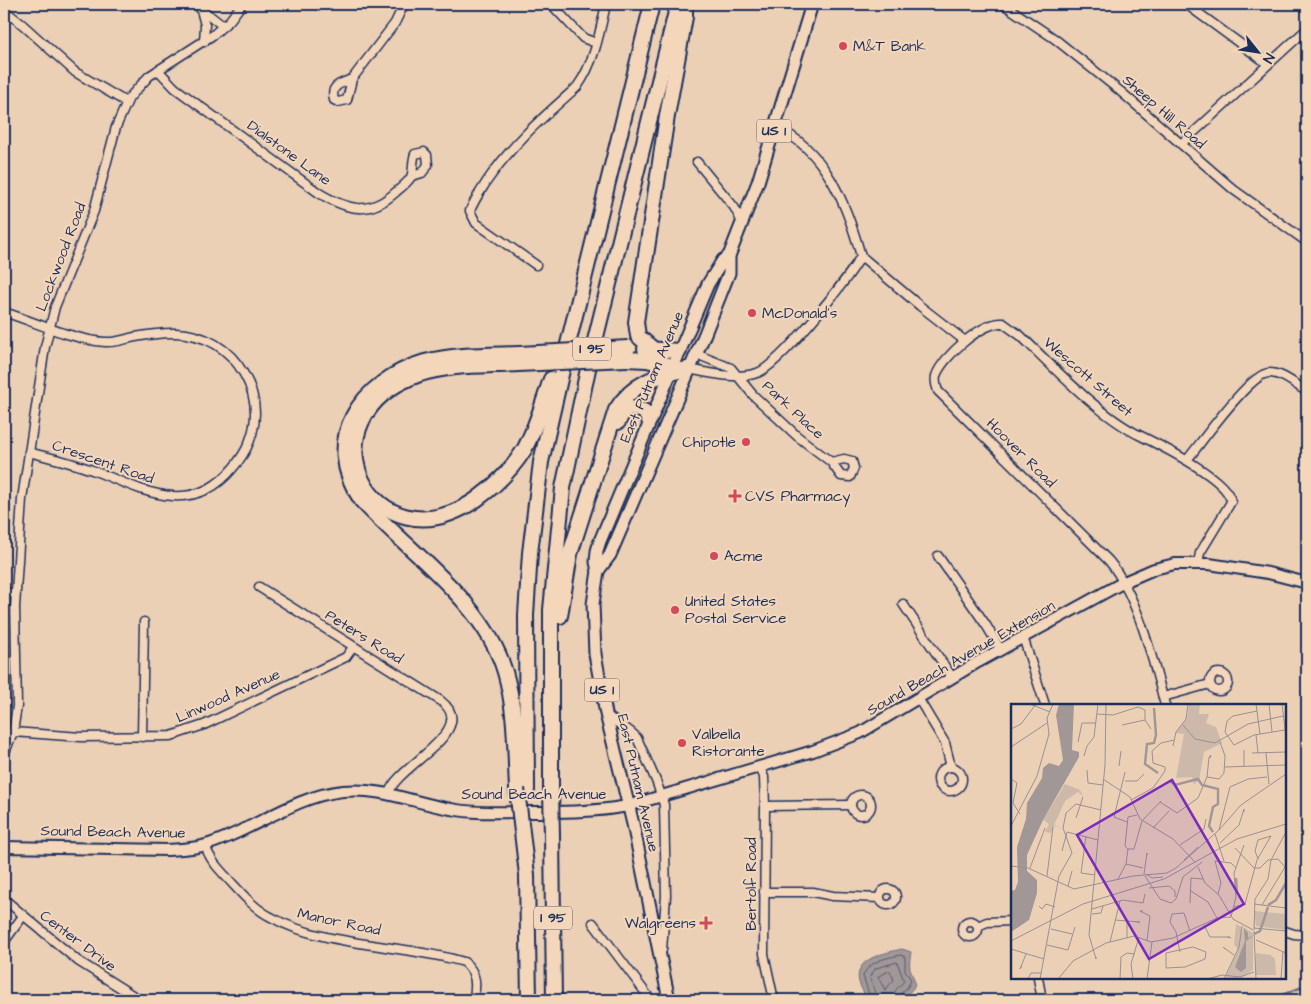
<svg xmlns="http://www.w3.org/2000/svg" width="1311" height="1004" font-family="'Architects Daughter',sans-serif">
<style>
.water{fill:#a19796;stroke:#6b6d80}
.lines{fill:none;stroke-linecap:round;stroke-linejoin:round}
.shore{stroke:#515974;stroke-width:1}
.stream{stroke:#6b6d80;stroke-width:2.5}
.street-casing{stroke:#1b2f5e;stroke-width:11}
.secondary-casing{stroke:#1b2f5e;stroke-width:14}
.primary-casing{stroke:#1b2f5e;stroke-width:15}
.highway-casing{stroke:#1b2f5e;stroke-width:18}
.street{stroke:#f4d7ba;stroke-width:8}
.secondary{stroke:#f4d7ba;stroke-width:10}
.primary{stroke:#f4d7ba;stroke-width:11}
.highway{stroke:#f4d7ba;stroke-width:14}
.highway-bridge-casing{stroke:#1b2f5e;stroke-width:18;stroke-linecap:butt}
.highway-bridge{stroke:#f4d7ba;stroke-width:14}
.poi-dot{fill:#d1495b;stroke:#f4d7ba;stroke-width:2}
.labels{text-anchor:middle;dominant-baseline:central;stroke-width:4;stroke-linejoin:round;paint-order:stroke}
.shield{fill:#f4d7ba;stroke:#5c617a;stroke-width:1}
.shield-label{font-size:14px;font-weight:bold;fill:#1b2f5e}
.poi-label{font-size:15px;fill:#1b2f5e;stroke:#f4d7ba;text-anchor:start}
.street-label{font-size:15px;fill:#1b2f5e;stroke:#f4d7ba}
.inset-river{fill:none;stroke:#a19796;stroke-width:2.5}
.inset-road{fill:none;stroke:#989093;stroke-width:1}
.view{fill:#7b2cbf;fill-opacity:0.15;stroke:#7b2cbf;stroke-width:2.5}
.inset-edge{fill:none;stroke:#1b2f5e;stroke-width:2.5}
</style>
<rect width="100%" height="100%" fill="#ebd0b6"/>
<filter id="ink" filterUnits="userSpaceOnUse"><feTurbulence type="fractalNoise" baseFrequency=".02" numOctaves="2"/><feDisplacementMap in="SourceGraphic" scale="10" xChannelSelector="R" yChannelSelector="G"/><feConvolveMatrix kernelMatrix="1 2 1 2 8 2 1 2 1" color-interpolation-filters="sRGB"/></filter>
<g filter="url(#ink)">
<path class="water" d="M902,949l9,3c-1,5 -2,12 -1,17 5,14 9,16 -5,27l1,4h-39c-2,-7 -7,-12 -8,-18 -6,-24 26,-29 43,-33z"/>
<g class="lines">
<g class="shore">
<polygon points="890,971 894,980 885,990 878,977"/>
<path d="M871,1000l-8,-24c7,-16 23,-18 38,-21l4,2v13l6,10 -4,8 -6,5 -1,7"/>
<polyline points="877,1000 870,976 876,968 897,962 904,981 895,991 894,1000"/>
</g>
<polyline class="stream" points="1270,1000 1307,985"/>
<defs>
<g id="street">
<polyline points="195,4 223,26"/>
<polyline points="551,4 583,38 596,43"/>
<polyline points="1003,4 1055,39 1120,91 1234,190 1307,242"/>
<polyline points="1186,4 1268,64"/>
<polyline points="4,10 23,25 75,72 126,102"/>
<polyline points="201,10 205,25 204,42"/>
<path d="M158,70l17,18 144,105c30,18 51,23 78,-2 5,-4 11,-9 14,-14 3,-7 1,-16 4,-23l9,-2 3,3 1,10 -6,8 -10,3"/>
<path d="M352,79c-12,5 -22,6 -18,21l4,2 9,-2 5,-21 43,-56 9,-19"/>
<polyline points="1181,144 1307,29"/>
<polyline points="697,162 734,207 742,222"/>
<polyline points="861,256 920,306 965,341"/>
<path d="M536,265l-60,-42 -6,-12c4,-11 11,-20 17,-30 26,-38 56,-64 90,-94 17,-23 23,-55 29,-83"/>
<path d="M4,312c28,9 73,29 101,30 10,1 20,-3 30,-5 29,-5 54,-8 80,7 24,14 40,43 40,69 0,21 -9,40 -22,55 -41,50 -91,22 -138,3 -21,-8 -44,-13 -66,-19"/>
<polyline points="696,354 731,368 753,395 797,436 831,462 844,459 852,461 854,468 850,477 841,476 831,462"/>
<path d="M688,369c23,4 47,11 69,4 23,-8 91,-94 104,-117 -14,-50 -35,-107 -86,-129"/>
<path d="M1187,460c14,-17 63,-87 82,-87 14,0 27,12 38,19"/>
<polyline points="938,556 986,625 1001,650"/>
<path d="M259,587l182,114c39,30 -44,64 -52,92"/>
<polyline points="4,592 15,594"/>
<polyline points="903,604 952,677"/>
<polyline points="1023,637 1045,705"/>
<circle cx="1219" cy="682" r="9"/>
<polyline points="1163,697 1210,684"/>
<polyline points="918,698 945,743 951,767"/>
<path d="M1165,705c-12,-44 -27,-109 -56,-144l-171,-170c-2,-5 -3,-10 -2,-15 6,-19 47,-55 67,-53l18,13c33,32 80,81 120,100 20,10 88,43 90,66l-31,51 -2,10"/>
<path d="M607,715c9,9 22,13 30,23l20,45 7,22 2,91 -4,54"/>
<polyline points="13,732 81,737 171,736 204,725 346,657 353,647"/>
<polyline points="142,737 144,622"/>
<polyline points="4,755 13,732 17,706 15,607 22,499 45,347 55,307 94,211 116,127 129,98 149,76 213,35 230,20 242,4"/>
<circle cx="950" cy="779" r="12"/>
<polyline points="760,767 764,777 765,806 764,954 774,1000"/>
<circle cx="861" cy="805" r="10"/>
<polyline points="765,806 851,805"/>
<path d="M205,845c5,16 15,25 26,37 12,13 24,27 40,35 52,30 134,27 193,45 13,10 13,24 9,38"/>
<circle cx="888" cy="897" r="8"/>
<polyline points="764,892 813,892 833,896 879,898"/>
<polyline points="4,899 78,961 140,1000"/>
<circle cx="970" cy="929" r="8"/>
<polyline points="593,923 651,1000"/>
<polyline points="978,926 987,922 1012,921"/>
<polyline points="1285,931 1294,934 1307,935"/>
<polyline points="4,942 23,916"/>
<polyline points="1038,978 1042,1000"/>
</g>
<path id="secondary" d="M4,847l164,3c13,-1 25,-1 38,-5 46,-14 88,-49 137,-54 38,-4 71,12 108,18 26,5 53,3 79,3 33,0 66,0 98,-6l185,-55 47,-18 118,-71 146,-80 30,-13 21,-5h34l59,9 39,10"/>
<g id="primary">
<polyline points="598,571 610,555 704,336 729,273 729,256 758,182 812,4"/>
<polyline points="669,1000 633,824 606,714 595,654 593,604 598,571 596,562 597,551 600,541 708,284 723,260 729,256"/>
</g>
<g id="highway">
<polyline points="645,349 679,351"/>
<polyline points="653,349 638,336 636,322 667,116 685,17 685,4"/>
<polyline points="626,359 647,360 672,366"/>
<path d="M518,364c-32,2 -67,0 -98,10 -125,44 -48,198 57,125 18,-13 35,-30 47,-49 12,-22 19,-47 27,-71"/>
<polyline points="618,422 623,412 631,408 644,411 649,420"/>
<path d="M560,616l10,-62 46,-144c16,-27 43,-36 72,-41"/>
<path d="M517,789c-2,-38 -1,-80 -12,-117 -20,-69 -95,-119 -143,-171 -43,-61 -1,-120 63,-139 30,-8 64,-7 95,-8"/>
<polyline points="527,790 526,615 530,553 541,462 568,344 652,4"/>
<polyline points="551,790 551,610 563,488 588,369 678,4"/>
<polyline points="552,836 554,1000"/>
<polyline points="527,875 529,1000"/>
</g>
</defs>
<use href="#street" class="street-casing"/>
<use href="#secondary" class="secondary-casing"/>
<use href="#primary" class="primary-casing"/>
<use href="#highway" class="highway-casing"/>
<use href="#street" class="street"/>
<use href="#secondary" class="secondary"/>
<use href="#primary" class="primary"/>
<use href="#highway" class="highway"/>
<defs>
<g id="highway-bridge">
<polyline points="520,354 628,348"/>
<polyline points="518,364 626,359"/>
<polyline points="517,789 527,875"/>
<polyline points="551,790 552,836"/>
</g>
</defs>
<use href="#highway-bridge" class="highway-bridge-casing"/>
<use href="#highway-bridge" class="highway-bridge"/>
</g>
</g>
<g class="poi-dot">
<circle cx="843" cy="46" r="5"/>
<circle cx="752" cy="313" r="5"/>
<circle cx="746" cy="442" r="5"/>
<path d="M732.5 488.5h5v5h5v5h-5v5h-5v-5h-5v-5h5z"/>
<circle cx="714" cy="556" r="5"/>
<circle cx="675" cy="610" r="5"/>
<circle cx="682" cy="743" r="5"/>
<path d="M703.5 915.5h5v5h5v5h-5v5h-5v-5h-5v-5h5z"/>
</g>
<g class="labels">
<g class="shield">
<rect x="756.5" y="119.5" width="35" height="23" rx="4"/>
<rect x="573" y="337.5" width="38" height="23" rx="4"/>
<rect x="584.5" y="678.5" width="35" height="23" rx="4"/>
<rect x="534" y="906.5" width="38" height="23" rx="4"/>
</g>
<g class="shield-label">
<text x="774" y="131">US 1</text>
<text x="592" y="349">I 95</text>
<text x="602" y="690">US 1</text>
<text x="553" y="918">I 95</text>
</g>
<g class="poi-label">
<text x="853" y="46">M&amp;T Bank</text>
<text x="762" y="313">McDonald's</text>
<text x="736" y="442" text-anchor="end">Chipotle</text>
<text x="745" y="496">CVS Pharmacy</text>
<text x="724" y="556">Acme</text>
<text x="685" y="601">United States<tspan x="685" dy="17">Postal Service</tspan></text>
<text x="692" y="734">Valbella<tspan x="692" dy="17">Ristorante</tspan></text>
<text x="696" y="923" text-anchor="end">Walgreens</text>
</g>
<g class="street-label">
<text transform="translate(1164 112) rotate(41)">Sheep Hill Road</text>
<text transform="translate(289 153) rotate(36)">Dialstone Lane</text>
<text transform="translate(61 257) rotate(-69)">Lockwood Road</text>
<text transform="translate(652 377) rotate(-67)">East Putnam Avenue</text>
<text transform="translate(1088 377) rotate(41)">Wescott Street</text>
<text transform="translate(793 410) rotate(43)">Park Place</text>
<text transform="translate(1021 453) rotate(45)">Hoover Road</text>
<text transform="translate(103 462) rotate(19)">Crescent Road</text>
<text transform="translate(364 637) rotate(32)">Peters Road</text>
<text transform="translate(961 658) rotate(-30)">Sound Beach Avenue Extension</text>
<text transform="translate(228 696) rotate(-24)">Linwood Avenue</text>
<text transform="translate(638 783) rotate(77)">East Putnam Avenue</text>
<text x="534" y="794">Sound Beach Avenue</text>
<text transform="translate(113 832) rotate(1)">Sound Beach Avenue</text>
<text transform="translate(751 884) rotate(-90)">Bertolf Road</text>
<text transform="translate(339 922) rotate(12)">Manor Road</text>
<text transform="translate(78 941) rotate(37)">Center Drive</text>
</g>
</g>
<g transform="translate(1011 704)">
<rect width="275" height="275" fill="#ebd0b6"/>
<path d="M178,0h11l-1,10h10l-3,9 10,4 6,16 -18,9 -5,29 -5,3 -2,-7 -16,1 8,-44 -8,-1 11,-15zM54,80l15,6 3,6 -5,-4 -13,9 -11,24 8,3 -8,-2 -3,7 -6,-1 4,-8 -6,-4zM243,207l32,3v16l-30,-4zM225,220l5,3 1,9 1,-9 10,6v37l-13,9h-15l13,-29 -4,-6zM245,249l15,2 4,4 1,16h-21z" fill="#cdb9a9"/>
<path d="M48,0h15l-2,46 7,2v5l-36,63 -16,35v16l10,9v13l-8,27 -18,12v-41l4,-1 3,-8 -1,-35 9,-28 1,-16 15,-25 1,-10 6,-5 10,3 4,-6 -7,-45zM233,224l4,5v5l6,-3 -8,6v27l-5,4 -6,-5 10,-26z" fill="#a19796"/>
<path class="inset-river" d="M143,4l2,27 -2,8 -7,1 -2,20 13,9M159,77l5,4 23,-6 4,6 16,4v15l-5,3 -4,19 4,6M225,174l1,16M257,201l8,-5 10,-17M243,230l6,-3 8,-24"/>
<path class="inset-road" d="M19,0l20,8M245,0l4,30M258,0l3,28M271,0l4,33M134,6v10l6,9M246,7l-24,5 -6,5 -2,11 9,13 20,-10 31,-5M86,10l16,1 25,-8 7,3M111,21l23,-5M172,21l12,14 20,4 33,-19 35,-8M0,25l10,-5 15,-20M245,31l2,18M67,38l4,-19h14M162,42l3,-14 10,-13 2,-15M0,43l36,-24M233,46v16M241,49l34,-1M255,49l3,31M73,52l3,-10 7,-9 4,-33M108,62l2,-15M214,63l61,-2M76,66l1,13 15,2M114,68l-11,45 13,5M196,73l12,2 5,-6 1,-17 -5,-14M0,75l6,4 -4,20 7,11M92,75l27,18 10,22 33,20 22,23M114,77h12l7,-7M120,96l22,-12 12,-17v-4l-12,-4 -1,-12 9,-8 13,-3M149,98l17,11 21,-15 9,-21 2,-20 2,-2 -1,3M65,114l7,-21M0,122l26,-50 12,-42 -2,-16 6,-14M142,124l16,-17M208,126l11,-43 18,-8 19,-2M204,130l9,27M75,132l-5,37 14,2M209,139l19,-18 5,-16v3M169,141l24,-16 2,-10M224,144l19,20h6l8,-8 10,-1 7,8M117,145h6l8,-28 19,-20M117,145l-3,-3 3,-29 9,-2M51,147l5,-19 31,8M247,155l-3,-8 3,-11 13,-4M173,156l14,-13M115,160l17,4M115,160l2,-15M0,162l17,2 46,21 59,-13M187,163l7,16 14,12 14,24 20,11M19,164l15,-40M133,170l3,-21v2M135,170l6,4 11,-1M36,172l6,-49M122,172l34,-3 9,-5 43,-38 22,-25 45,-31M134,172l15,23 11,4 5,-4 7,-22 19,-15M107,175l8,-15M57,182l4,-15M138,184l20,-2 6,5v6M180,187l17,11 9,16M207,190l3,-11 -6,-22 16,2 5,5M179,199l1,-25 12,1M243,200l32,4M251,201l23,-38M28,202l3,3 4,-5 9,3M223,203l11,-3 12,-44 14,-24M81,205l31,-9 20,3 2,-9M132,207h-3l10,5 -3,25M81,210l9,-1 2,-7M220,213l5,-20 -2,-24 10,-28M104,216l25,2h-3M116,217v17M193,221l6,12h20l1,1 -4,-1M243,224l32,3M40,225l21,5M243,226l1,-31 13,-20 3,-19 15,-28M243,227l2,48M245,236l30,13M0,237l72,-37 81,-25 73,-40 49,-15M99,238l10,-41M36,241l21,5 7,-23M182,243l13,5 -1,7 -20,8 -19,1v-15zM0,245l33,10M214,245l-2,-2 11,8M169,248l-4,-20 -6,-10 2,-8 12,-1 6,18M85,253v2l-7,-24 16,-170 1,-61M11,262l-2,3 6,-15M17,275l3,-6h11M29,275l19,-103 13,-23 -9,-25 3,-15 10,-9 25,6M47,275l15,-18 33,-18 28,-7 17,6 22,-4 44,-20 14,-1M109,275l1,-22 6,-4 8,1M122,275l-2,-15 8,-27M136,275l5,-37M196,275l15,-4 18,2 14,-5M213,275l15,-32 3,-21M270,275l2,-28"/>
<path class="view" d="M161,76l72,124 -95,55 -72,-124z"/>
<rect width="275" height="275" class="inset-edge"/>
</g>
<rect width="1311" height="1004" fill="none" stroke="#f4d7ba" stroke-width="20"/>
<rect x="10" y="10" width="1291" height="984" fill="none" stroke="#1b2f5e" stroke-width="2" filter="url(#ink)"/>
<g transform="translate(1258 52) rotate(120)" stroke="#f4d7ba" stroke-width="4" paint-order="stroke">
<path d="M0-4L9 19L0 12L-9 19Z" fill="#1b2f5e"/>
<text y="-8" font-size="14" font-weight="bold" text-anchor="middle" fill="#1b2f5e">N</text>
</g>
</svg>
